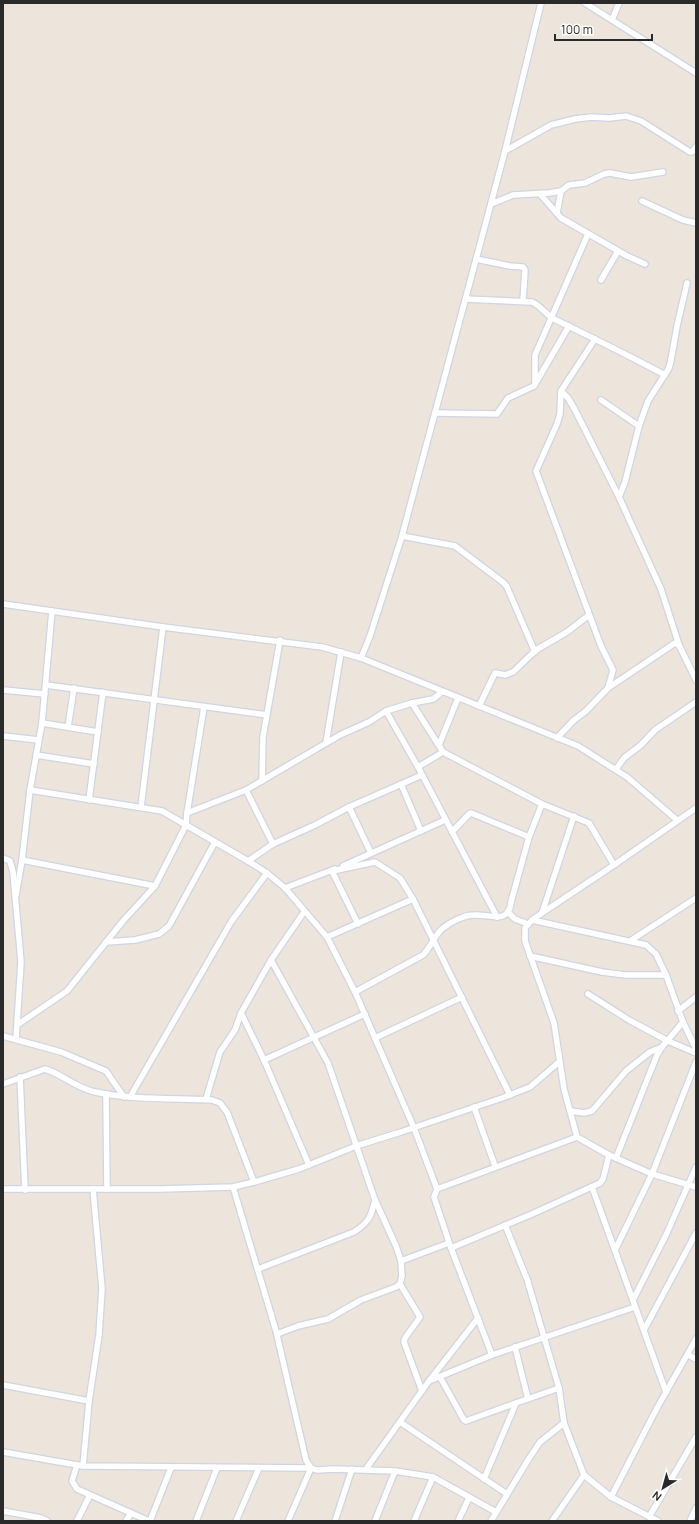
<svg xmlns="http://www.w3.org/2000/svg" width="699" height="1524" font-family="Manrope,sans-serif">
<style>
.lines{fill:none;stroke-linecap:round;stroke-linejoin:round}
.street-casing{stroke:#d0d5e3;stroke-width:8}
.street{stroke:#fff;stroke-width:5.5}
</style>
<rect width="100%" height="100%" fill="#ede4db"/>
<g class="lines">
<defs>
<g id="street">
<polyline points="585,3 696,73"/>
<polyline points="612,20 619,3"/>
<polyline points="505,151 551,125 575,119 591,117 609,118 626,116 641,121 690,152 692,152 696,147"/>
<polyline points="540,194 561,218 627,256 645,264"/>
<polyline points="642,201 683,220 696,223"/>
<polyline points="491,204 513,195 549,193 561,191 569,185 585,183 604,174 610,173 631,177 663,172"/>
<polyline points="557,213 561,191"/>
<polyline points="476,259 510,266 523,267 525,270 523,301"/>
<polyline points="601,280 618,251"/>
<path d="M466,299l66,3c9,4 14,13 22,17 37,18 74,36 111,56"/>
<polyline points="595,339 561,391 560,414 557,424 536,471 601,646 613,670 608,688"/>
<polyline points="535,382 535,355 588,234"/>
<polyline points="561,391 568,398 574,408 619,497 661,589 679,645"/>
<polyline points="601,400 639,426"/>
<polyline points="435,413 497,414 508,398 534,386 569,326"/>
<polyline points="619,497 625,482 639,426 648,401 669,368 671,360 677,326 687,283"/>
<polyline points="402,536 455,546 504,583 507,587 535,652"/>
<polyline points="3,604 163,627 322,647 361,658 578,746 627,777 677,820"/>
<polyline points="361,658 370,636 402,536 505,151 541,3"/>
<polyline points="46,685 267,715"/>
<polyline points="3,690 45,694"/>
<polyline points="412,703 443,752 542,804 589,823 614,865"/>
<polyline points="479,706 495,673 505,675 513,672 536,650 567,632 589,615"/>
<polyline points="386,711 418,767 497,917"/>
<polyline points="42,723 98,732"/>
<polyline points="68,727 74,688"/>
<polyline points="3,736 38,740"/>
<polyline points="557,738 573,721 586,711 608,688 675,643 679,645 696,680"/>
<polyline points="326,743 341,652"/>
<polyline points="439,745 458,698"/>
<polyline points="36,755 94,764"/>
<polyline points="418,767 443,752"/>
<polyline points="616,769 624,758 641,745 655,730 696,702"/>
<polyline points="262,781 263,737 280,640"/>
<polyline points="401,784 421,831"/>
<polyline points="30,790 162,811 248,861 267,873 285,888 327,937 355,992 414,1128 437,1189 434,1197 451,1248 492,1355"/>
<polyline points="246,790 273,844"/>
<polyline points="89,800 103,692"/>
<polyline points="141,807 163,627"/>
<polyline points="349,807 371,853"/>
<polyline points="696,808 614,865 542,913 532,920 525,928 525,941 554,1023 564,1089 577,1137 609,1155 652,1174 696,1187"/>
<polyline points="187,813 246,790 340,735 369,722 386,711 412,703 433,699 442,692"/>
<polyline points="452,832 469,814 471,813 529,837"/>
<polyline points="3,858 10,861 13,872 20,950 21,962 16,1039"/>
<polyline points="22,860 155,886"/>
<polyline points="248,861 273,844 315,825 349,807 422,775"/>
<polyline points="343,866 445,820"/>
<polyline points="332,871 375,862 400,878 413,899 510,1095"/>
<polyline points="332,871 358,924"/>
<polyline points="285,888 335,869"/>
<polyline points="16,895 22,860 30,790 42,723 52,611"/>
<polyline points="508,912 515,919 528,924"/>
<polyline points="542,913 574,816"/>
<polyline points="532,920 646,945 656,954 666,975 683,1022 696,1049"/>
<polyline points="327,937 413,899"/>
<polyline points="630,941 696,898"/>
<polyline points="106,942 135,940 159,934 169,926 215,842"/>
<polyline points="530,956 602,972 626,975 666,975"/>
<polyline points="271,960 328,1063 375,1200 396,1246 401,1261 402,1276 400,1284 396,1287 361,1300 328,1319 298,1326 277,1334"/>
<path d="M355,992l68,-37c7,-7 13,-22 20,-27 8,-6 21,-13 31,-13 16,-1 35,10 37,-13l18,-65 13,-33"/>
<polyline points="588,994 629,1020 668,1041 696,1053"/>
<polyline points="678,1011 696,997"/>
<polyline points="241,1013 264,1060 309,1165"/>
<polyline points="17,1025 67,991 123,921 155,886 186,825 187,813 204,707"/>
<polyline points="3,1036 61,1052 106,1071 124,1097"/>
<polyline points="375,1038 462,997"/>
<polyline points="264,1060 365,1014"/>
<polyline points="20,1077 25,1190"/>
<path d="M3,1084l42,-15c17,5 31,19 50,23 38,8 78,6 117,8l8,3 7,9 27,70"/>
<polyline points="106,1094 107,1189"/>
<polyline points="130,1097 231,922 267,873"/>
<polyline points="206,1099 220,1052 235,1030 241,1013 271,960 304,912"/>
<polyline points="474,1107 495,1166"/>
<polyline points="571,1111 584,1113 592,1111 626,1071 650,1052 662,1047"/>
<polyline points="616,1158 657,1055 662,1047 683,1022"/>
<polyline points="233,1187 276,1331 306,1460 311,1468"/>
<polyline points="592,1187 666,1392"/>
<polyline points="3,1189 161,1189 233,1187 254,1182 299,1169 356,1146 401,1132 502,1098 530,1087 559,1062"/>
<polyline points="437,1189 577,1137"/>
<polyline points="505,1225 527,1279 559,1388 564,1423 584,1475 611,1497 658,1521"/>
<polyline points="451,1248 532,1214 600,1183 603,1179 609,1155"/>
<polyline points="615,1250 652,1174 696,1062"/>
<polyline points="401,1261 449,1243"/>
<path d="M258,1269l96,-37c15,-10 17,-15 21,-32"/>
<polyline points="400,1284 420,1317 405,1338 404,1342 422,1391"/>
<polyline points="633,1300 666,1235 696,1167"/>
<polyline points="644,1330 696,1233"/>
<polyline points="515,1347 528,1399"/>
<polyline points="688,1355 696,1359"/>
<polyline points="440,1377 464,1420 466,1421 516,1403"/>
<polyline points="429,1381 492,1355 635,1307"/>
<polyline points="3,1385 89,1401"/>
<polyline points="400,1422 507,1494"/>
<polyline points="3,1452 83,1466 311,1468 317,1470 333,1469 395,1471 433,1477 496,1512"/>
<polyline points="77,1465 72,1481 77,1489 149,1521"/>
<polyline points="83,1466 89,1401 99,1335 102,1289 93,1189"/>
<polyline points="366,1469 429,1381 478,1318"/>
<polyline points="484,1479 516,1403 559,1388"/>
<polyline points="611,1497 657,1408 696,1339"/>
<polyline points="3,1511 41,1518 47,1521"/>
<polyline points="649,1517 696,1437"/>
<polyline points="77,1521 90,1495"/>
<polyline points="126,1521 131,1513"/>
<polyline points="150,1521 171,1468"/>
<polyline points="196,1521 217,1468"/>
<polyline points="236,1521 259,1468"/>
<polyline points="288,1521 311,1468"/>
<polyline points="335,1521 352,1469"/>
<polyline points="375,1521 395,1471"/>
<polyline points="414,1521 433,1477"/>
<polyline points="458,1521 469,1498"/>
<polyline points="491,1521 528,1460 540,1442 564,1423"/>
<polyline points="552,1521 584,1475"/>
<polyline points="690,1521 696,1508"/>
</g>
</defs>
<use href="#street" class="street-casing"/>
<use href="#street" class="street"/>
</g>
<rect width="699" height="1524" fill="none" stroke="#2a2a2a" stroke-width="8"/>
<g transform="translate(663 1488) rotate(217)" stroke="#ffffff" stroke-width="3" paint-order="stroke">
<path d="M0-3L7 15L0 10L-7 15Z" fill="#2a2a2a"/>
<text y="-6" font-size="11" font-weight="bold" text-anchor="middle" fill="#2a2a2a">N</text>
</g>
<path d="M555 34v6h97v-6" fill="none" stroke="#2a2a2a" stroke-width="2"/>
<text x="561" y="34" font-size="12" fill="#2a2a2a" stroke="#ffffff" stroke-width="3" paint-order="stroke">100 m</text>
</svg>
